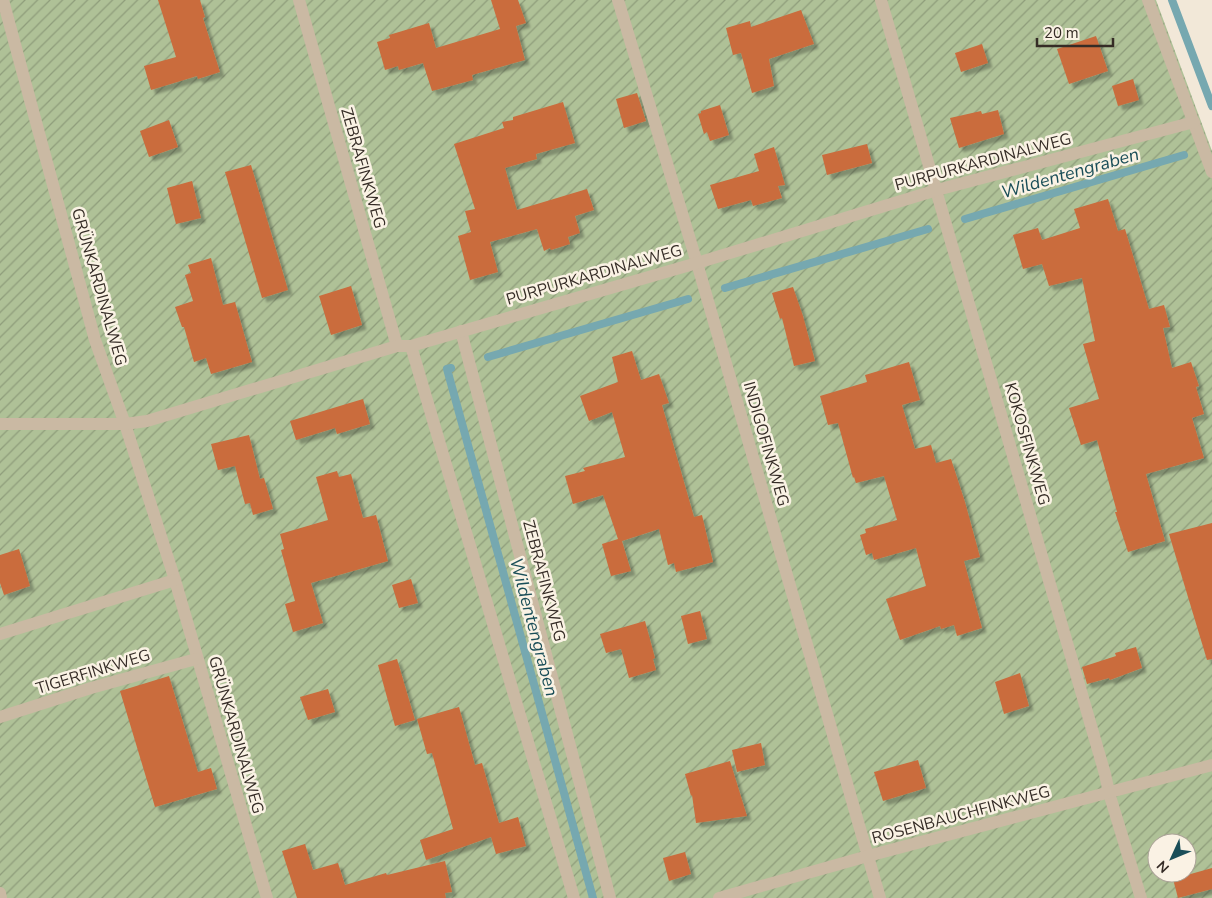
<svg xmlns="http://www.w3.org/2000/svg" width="1212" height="898" font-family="'Nunito Sans',sans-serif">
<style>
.garden{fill:url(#garden-furrows);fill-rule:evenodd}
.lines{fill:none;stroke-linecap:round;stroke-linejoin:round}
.stream{stroke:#76a8b0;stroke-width:8}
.building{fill:#ca6c3d;filter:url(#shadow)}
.lane{stroke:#cab9a3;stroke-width:12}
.labels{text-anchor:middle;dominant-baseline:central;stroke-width:5;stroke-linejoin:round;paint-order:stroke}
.street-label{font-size:16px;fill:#352c26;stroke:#faf2e4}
.water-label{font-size:18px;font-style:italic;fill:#1a4e58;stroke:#faf2e4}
</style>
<defs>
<pattern id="garden-furrows" width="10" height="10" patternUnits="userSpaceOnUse" patternTransform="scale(1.25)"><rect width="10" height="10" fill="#afc197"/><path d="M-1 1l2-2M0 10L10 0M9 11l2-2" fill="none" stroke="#8f9d7b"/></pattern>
<filter id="shadow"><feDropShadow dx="4.5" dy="4.5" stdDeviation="1" flood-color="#0004"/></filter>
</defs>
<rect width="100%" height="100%" fill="#f2e8d8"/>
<path class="garden" d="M0,0h1156l56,151v747h-1212zM1157,843h30v30h-30z"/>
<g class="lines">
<g class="stream">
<polyline points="1172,0 1212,106"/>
<polyline points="965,219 1184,155"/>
<polyline points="725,288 928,229"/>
<polyline points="488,357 688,299"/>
<polyline points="451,368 447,369 593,898"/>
</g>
</g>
<g class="building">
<polygon points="158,0 200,0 205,17 203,18 220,72 198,79 197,76 151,90 144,66 176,57"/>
<polygon points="491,0 518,0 526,23 516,26 525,60 472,75 473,80 432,91 423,63 399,70 398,66 385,70 377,42 390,38 389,35 429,23 436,48 500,29"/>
<polygon points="801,10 814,44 769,59 774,86 752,93 741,53 733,55 726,28 750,21 751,27"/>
<polygon points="1096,36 1108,71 1069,84 1057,49"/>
<polygon points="982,44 988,63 961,72 955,53"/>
<polygon points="1133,79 1139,100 1118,106 1112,86"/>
<polygon points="637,93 646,121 624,128 616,99"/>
<polygon points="563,102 575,143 536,154 537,159 505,168 517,210 587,189 594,210 575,216 580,233 568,237 570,244 551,250 550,248 544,251 537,229 490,242 498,272 470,280 458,236 471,232 465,211 475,209 454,144 504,128 502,122 513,120 513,117"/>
<polygon points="720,105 729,135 710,141 707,132 704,134 698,114 701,113 701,111"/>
<polygon points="998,110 1004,134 959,148 950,118 981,111 982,114"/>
<polygon points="169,120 178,147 149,157 140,131"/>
<polygon points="867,144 872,163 827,175 822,155"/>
<polygon points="774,147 785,185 778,186 782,198 753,206 751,200 718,209 710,185 759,171 754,154"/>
<polygon points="251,165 288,290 262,298 225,172"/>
<polygon points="192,181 201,218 176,224 167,188"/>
<polygon points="1108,199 1118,231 1125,229 1149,309 1164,305 1170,327 1163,328 1172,368 1191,362 1199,386 1196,387 1204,414 1192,418 1204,458 1146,474 1165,541 1128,552 1115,512 1117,512 1097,440 1081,445 1069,408 1099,399 1083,344 1095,341 1082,278 1049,286 1042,264 1023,269 1013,235 1038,228 1042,240 1080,228 1074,209"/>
<polygon points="211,258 223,305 235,302 252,362 211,374 206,358 194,362 184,327 182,327 175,307 193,301 185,275 191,273 188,265"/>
<polygon points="351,286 362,325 331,335 319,296"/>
<polygon points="793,287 803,316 815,361 794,366 782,318 780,319 772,293"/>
<polygon points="632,351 641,380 659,374 669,403 662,405 694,517 702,515 713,562 676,572 674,563 668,565 659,529 622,541 631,571 611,576 602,544 618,539 603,495 573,504 565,476 585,471 583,468 625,457 612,412 589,421 580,396 618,382 612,357"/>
<polygon points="909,362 920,400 902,405 915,449 931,445 936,463 951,459 965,502 980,557 964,561 982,628 957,636 954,625 941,629 940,626 900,640 886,599 926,586 916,548 874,560 872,553 866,555 860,535 866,533 865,529 897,520 884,476 856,483 854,477 853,478 838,423 828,425 820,396 867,382 865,375"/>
<polygon points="363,399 370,424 337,434 335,428 296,440 290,421"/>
<polygon points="249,435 260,479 264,478 273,509 253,515 250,503 245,504 235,466 218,470 211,444"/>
<polygon points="337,471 339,477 351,474 363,518 376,515 388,561 311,583 323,623 293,632 285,604 295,601 281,550 284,549 280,534 328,520 316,477"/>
<polygon points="1212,523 1212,659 1207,660 1169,534"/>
<polygon points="19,549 30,586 4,595 0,583 0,555"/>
<polygon points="411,579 418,603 399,608 392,585"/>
<polygon points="700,611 707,639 688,644 681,616"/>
<polygon points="645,621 655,658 653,659 656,670 629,678 621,649 606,653 600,634"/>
<polygon points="1136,647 1142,668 1110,680 1109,678 1087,684 1082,667 1116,656 1115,653"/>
<polygon points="397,659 415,720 395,726 378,665"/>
<polygon points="1020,673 1029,706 1004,714 995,682"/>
<polygon points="169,676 198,772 211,768 217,789 155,807 120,691"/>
<polygon points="328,689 335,712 308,720 300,697"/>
<polygon points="459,707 475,765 482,763 499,823 518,817 526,846 496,854 491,837 426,860 420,840 453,829 432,753 427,754 417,719"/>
<polygon points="761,743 765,765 737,772 732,750"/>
<polygon points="918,760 926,788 883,801 874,772"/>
<polygon points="730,761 747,816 696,823 692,795 691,796 685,774"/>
<polygon points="305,844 313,870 338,863 345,885 386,873 387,875 445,861 452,892 445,893 446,898 297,898 282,851"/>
<polygon points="685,852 691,874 669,881 663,858"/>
<polygon points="1212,868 1212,889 1178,898 1173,879"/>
</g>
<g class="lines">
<g class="lane">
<polyline points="3,0 95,340 125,424 175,580 267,898"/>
<polyline points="299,0 397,346"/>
<polyline points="618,0 697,263 880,898"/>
<polyline points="881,0 1105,774 1109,793 1141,898"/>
<polyline points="1148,0 1212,172"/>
<polyline points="461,331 610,898"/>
<polyline points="411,346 574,898"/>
<polyline points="0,424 125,424 147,421 397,346 411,346 697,263 937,190 1194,122"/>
<polyline points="0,634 175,580"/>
<polyline points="0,717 91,688 196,659"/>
<polyline points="0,893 1,898"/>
<polyline points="719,898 868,856 1212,765"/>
</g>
</g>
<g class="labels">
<g class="street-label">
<text transform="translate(983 162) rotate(-15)">PURPURKARDINALWEG</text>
<text transform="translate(363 168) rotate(74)">ZEBRAFINKWEG</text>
<text transform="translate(594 275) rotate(-16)">PURPURKARDINALWEG</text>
<text transform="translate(99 287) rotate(74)">GRÜNKARDINALWEG</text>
<text transform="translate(766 444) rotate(74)">INDIGOFINKWEG</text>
<text transform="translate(1027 444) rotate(74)">KOKOSFINKWEG</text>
<text transform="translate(544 581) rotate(75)">ZEBRAFINKWEG</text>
<text transform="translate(93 672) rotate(-17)">TIGERFINKWEG</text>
<text transform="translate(236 735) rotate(74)">GRÜNKARDINALWEG</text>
<text transform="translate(961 815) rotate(-15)">ROSENBAUCHFINKWEG</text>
</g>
<g class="water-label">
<text transform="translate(1070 173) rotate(-16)">Wildentengraben</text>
<text transform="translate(534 627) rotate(75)">Wildentengraben</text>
</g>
</g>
<g transform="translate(1172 858) rotate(226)"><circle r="24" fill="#faf2e4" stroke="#aba398"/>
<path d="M0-4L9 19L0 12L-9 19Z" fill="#1a4e58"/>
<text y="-8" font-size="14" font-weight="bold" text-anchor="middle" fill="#352c26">N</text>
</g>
<path d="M1037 38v8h76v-8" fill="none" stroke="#352c26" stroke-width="2.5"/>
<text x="1044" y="38" font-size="15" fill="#352c26" stroke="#faf2e4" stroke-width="4" paint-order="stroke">20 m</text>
</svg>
